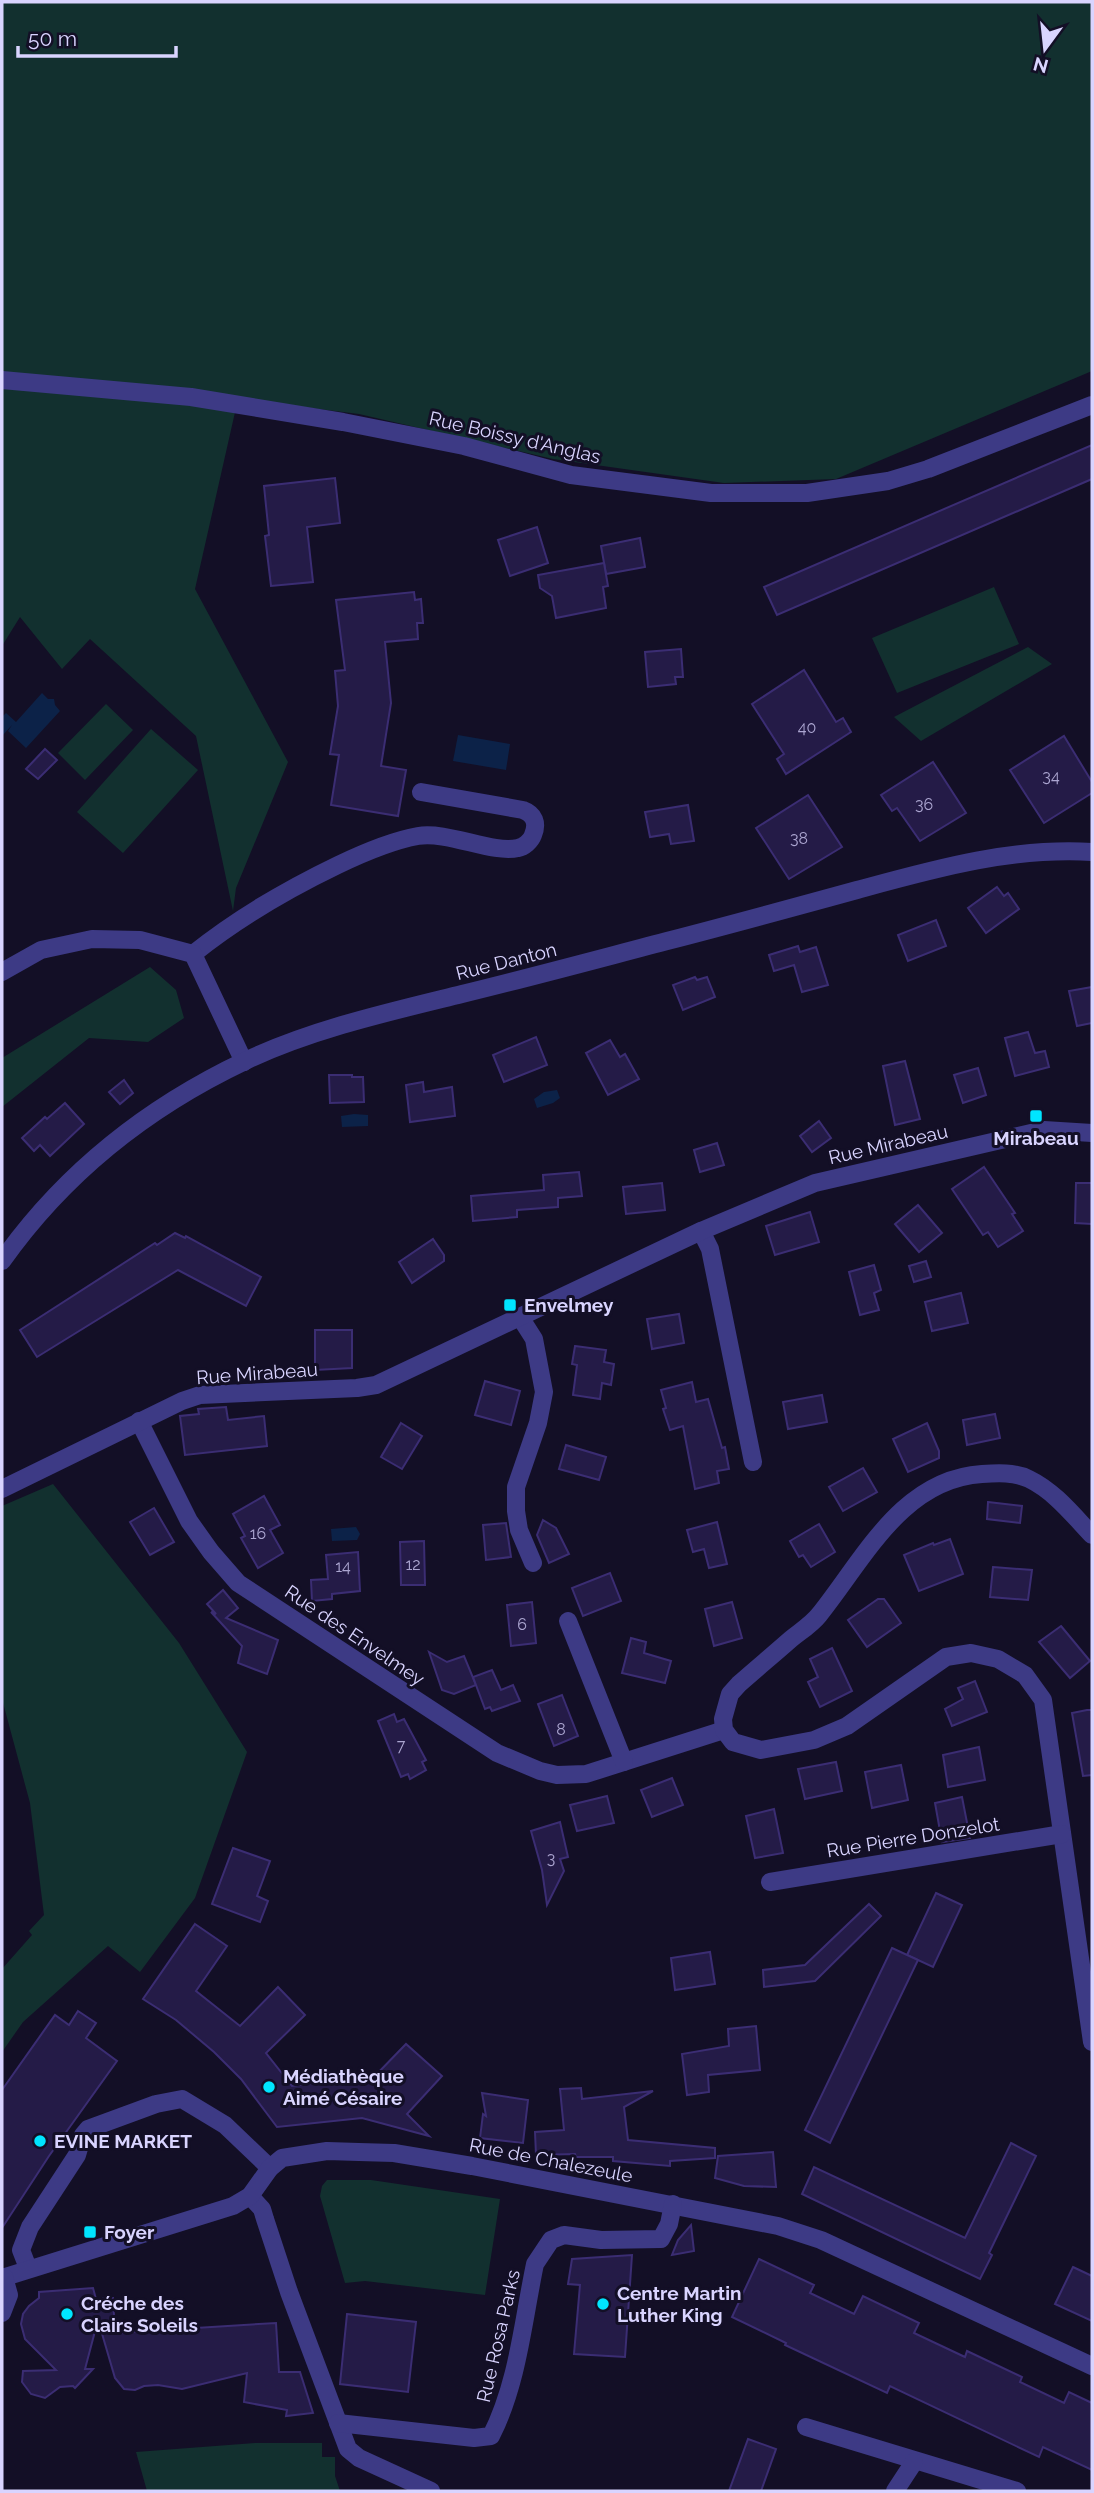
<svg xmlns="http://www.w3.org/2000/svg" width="1094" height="2493" font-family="Raleway,sans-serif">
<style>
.green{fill:#12302f}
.water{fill:#0c2248}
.building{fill:#241b47;stroke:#3b2d73;stroke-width:2}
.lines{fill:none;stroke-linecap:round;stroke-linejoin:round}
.minor{stroke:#3d3a85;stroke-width:18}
.poi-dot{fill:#00e5ff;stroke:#130f26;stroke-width:2.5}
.labels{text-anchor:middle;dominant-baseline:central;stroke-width:6;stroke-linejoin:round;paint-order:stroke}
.number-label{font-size:16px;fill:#aca6d1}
.street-label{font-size:19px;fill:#d9d4ff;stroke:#130f26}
.poi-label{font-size:19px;font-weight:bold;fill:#d9d4ff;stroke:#130f26;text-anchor:start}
</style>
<rect width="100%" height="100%" fill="#130f26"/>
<g class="green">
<polygon points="2,2 1092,2 1092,371 836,479 724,483 553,459 359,414 238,399 195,589 288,762 236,888 233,911 196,736 90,639 62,669 20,617 2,646"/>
<polygon points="994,587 1019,644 897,693 872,638"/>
<polygon points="1028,647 1052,664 921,741 894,717"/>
<polygon points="106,704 133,730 85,780 58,753"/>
<polygon points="151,729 198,770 123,853 77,812"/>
<polygon points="150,967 176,990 184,1018 148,1042 89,1038 2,1107 2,1058"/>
<polygon points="53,1484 179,1643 247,1752 195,1898 140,1972 108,1946 23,2022 2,2052 2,1969 32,1935 29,1931 44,1915 30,1803 2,1699 2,1506"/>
<polygon points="327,2180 371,2180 500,2199 485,2295 365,2281 345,2283 320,2196 322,2186"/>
<polygon points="255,2443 322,2443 322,2457 335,2457 335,2476 340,2491 147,2491 136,2452"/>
</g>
<g class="water">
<polygon points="42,693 48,699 54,699 55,705 60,711 26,748 8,731 12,725 2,736 2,717 6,713 16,722"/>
<polygon points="458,735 510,744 506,770 453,761"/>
<polygon points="557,1090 560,1098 553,1103 537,1108 534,1099 544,1092"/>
<polygon points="354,1114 368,1115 368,1126 342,1127 341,1116"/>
<polygon points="356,1527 360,1534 357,1540 332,1541 331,1529"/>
</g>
<g class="building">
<polygon points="1092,445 1092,479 777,615 764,587"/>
<polygon points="335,478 340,523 307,527 313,582 271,586 265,536 269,535 264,486"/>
<polygon points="537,527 548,563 510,576 498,540"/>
<polygon points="640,538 645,567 606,574 601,546"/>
<polygon points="604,563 608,586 603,587 606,608 556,618 552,596 540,588 538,575"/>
<polygon points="414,592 415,600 421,599 423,623 417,623 418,639 385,642 391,703 381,766 406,770 398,816 331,805 339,755 330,754 338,706 335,671 345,670 336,600"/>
<polygon points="681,649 683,677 675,677 676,684 648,687 645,652"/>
<polygon points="804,670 836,722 843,718 851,732 786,774 777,759 784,754 752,704"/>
<polygon points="1064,736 1092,782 1092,793 1044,823 1010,770"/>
<polygon points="45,749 57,760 38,779 26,769"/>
<polygon points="933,762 966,813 920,841 897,808 892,811 881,795"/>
<polygon points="808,795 842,847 789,879 756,828"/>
<polygon points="688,805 694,841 671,844 669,834 650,837 645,812"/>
<polygon points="997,887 1004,896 1008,893 1019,909 986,933 968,908"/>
<polygon points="936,920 946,946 908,961 898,935"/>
<polygon points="798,946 800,952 816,947 828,985 802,992 794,965 774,971 769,955"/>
<polygon points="695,977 697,980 707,977 715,997 683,1010 673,985"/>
<polygon points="1092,987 1092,1023 1077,1026 1069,991"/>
<polygon points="1028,1032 1035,1053 1045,1051 1049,1067 1015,1076 1005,1038"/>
<polygon points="536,1037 547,1065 504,1082 493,1055"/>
<polygon points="610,1040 620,1057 625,1054 639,1079 608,1095 586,1053"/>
<polygon points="905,1061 920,1119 895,1125 883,1066"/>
<polygon points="978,1068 986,1095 963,1103 954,1075"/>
<polygon points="329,1075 352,1075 352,1077 363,1077 364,1102 330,1103"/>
<polygon points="124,1080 133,1093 120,1104 109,1092"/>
<polygon points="423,1082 424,1092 452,1087 455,1116 410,1122 406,1085"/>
<polygon points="65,1103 84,1124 50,1156 40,1145 34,1151 22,1138 45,1117 47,1119"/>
<polygon points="819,1121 831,1138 812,1152 800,1136"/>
<polygon points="717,1143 724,1165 700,1172 694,1150"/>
<polygon points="984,1167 1015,1213 1012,1214 1023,1231 998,1247 988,1232 983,1235 952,1189"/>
<polygon points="579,1172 582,1196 558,1198 558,1207 517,1210 517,1217 473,1221 471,1196 544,1190 543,1175"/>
<polygon points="662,1183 665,1210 626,1214 623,1187"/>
<polygon points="1076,1183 1092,1183 1092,1224 1075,1223"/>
<polygon points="918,1205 942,1233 919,1252 895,1224"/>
<polygon points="810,1212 819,1242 775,1255 766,1226"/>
<polygon points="175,1233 185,1238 186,1236 261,1277 246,1306 178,1270 37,1357 20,1330 155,1243 157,1245"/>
<polygon points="433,1239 444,1255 444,1261 412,1283 399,1262"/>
<polygon points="926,1261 931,1277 914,1282 909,1266"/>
<polygon points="874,1265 881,1290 874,1293 879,1310 860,1315 849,1272"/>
<polygon points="961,1293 968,1323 932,1331 925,1302"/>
<polygon points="679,1314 684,1343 652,1349 647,1319"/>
<polygon points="315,1330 352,1330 352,1368 315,1370"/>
<polygon points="575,1346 606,1350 604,1362 614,1364 611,1385 602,1383 600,1399 573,1395 577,1365 572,1364"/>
<polygon points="485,1381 520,1391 511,1425 475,1415"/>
<polygon points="692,1382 696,1402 708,1399 722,1448 725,1447 729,1469 717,1471 719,1483 695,1489 683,1426 670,1430 663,1409 666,1408 661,1390"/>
<polygon points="822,1395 827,1422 788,1429 783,1402"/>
<polygon points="226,1407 228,1420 264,1416 267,1446 185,1455 180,1416 199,1414 198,1409"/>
<polygon points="995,1414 1000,1438 967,1445 963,1420"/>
<polygon points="401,1423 422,1436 402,1469 381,1457"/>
<polygon points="927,1423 939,1451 939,1458 908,1472 893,1439"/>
<polygon points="566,1445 606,1457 599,1480 559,1469"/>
<polygon points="863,1468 877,1492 843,1511 829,1487"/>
<polygon points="264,1496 280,1525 270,1530 283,1553 258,1568 241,1538 245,1536 233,1514"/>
<polygon points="988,1502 1022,1506 1020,1523 987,1519"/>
<polygon points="154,1508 174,1542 150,1555 130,1522"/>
<polygon points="543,1520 556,1528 569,1554 549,1563 537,1535"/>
<polygon points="717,1522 727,1564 709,1568 704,1549 693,1552 687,1530"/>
<polygon points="506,1523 511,1557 486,1560 483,1525"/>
<polygon points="819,1524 835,1552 811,1567 803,1555 799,1557 790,1541"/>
<polygon points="950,1539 963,1574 919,1591 904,1555 933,1543 934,1545"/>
<polygon points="424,1541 425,1585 401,1585 400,1542"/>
<polygon points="358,1552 360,1591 332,1594 332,1599 312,1601 311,1580 328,1579 326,1555"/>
<polygon points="993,1567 1032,1570 1028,1600 990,1597"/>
<polygon points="610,1573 621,1601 583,1616 572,1588"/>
<polygon points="223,1590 238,1608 226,1618 278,1640 267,1674 238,1663 242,1646 211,1612 216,1614 207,1604"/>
<polygon points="878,1599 884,1599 901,1623 867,1647 848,1620"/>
<polygon points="532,1602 536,1643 511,1646 507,1605"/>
<polygon points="732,1602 742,1638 714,1646 705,1609"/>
<polygon points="1061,1626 1090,1661 1070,1678 1039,1642"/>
<polygon points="631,1638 646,1642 644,1653 671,1661 665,1683 622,1673"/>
<polygon points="832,1648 852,1691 820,1707 808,1682 818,1677 810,1659"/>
<polygon points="429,1652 447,1662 464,1656 476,1685 454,1694 442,1690"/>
<polygon points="492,1670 501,1690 513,1685 520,1701 492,1711 490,1707 485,1709 473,1677"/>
<polygon points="975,1681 987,1712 952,1726 945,1709 963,1699 958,1688"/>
<polygon points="562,1695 578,1736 554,1746 538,1704"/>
<polygon points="1087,1710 1092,1710 1092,1775 1083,1776 1072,1713"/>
<polygon points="394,1714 397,1722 404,1719 426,1760 422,1762 426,1770 410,1779 408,1774 401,1777 378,1721"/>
<polygon points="979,1747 985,1780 948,1787 943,1755"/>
<polygon points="836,1762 842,1791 805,1799 798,1769"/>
<polygon points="901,1765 908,1800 872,1808 865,1772"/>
<polygon points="672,1778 683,1805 652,1817 641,1790"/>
<polygon points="607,1796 614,1823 577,1831 570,1805"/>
<polygon points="962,1797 970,1838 942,1842 935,1803"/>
<polygon points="774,1809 783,1853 755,1858 746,1816"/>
<polygon points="560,1822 568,1857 560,1859 564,1871 547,1905 542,1870 531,1831"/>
<polygon points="233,1848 270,1861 257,1896 268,1901 260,1922 212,1904"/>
<polygon points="936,1893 962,1905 933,1967 907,1955"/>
<polygon points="869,1904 881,1916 815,1981 764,1987 763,1970 805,1965"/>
<polygon points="195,1924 227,1946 196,1991 240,2026 278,1987 305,2015 266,2053 292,2086 368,2075 372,2079 406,2044 442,2076 407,2114 429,2136 362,2118 277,2127 241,2079 214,2052 176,2020 143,1999"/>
<polygon points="892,1948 918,1960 830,2143 805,2130"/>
<polygon points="710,1952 715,1984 675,1990 671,1958"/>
<polygon points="78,2011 96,2023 86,2038 117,2061 49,2156 2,2228 2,2090 55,2015 69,2025"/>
<polygon points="756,2026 760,2070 708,2075 709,2092 687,2095 682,2054 729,2046 728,2029"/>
<polygon points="581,2088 582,2099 653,2091 624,2107 628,2140 715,2148 715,2158 670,2161 670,2166 613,2161 613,2157 576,2157 575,2154 536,2155 535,2132 564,2130 560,2089"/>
<polygon points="482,2093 528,2100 523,2143 480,2138 483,2114 486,2116"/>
<polygon points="1011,2143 1036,2156 989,2253 992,2255 980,2279 802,2194 814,2167 965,2238"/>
<polygon points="773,2152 776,2187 744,2186 715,2178 718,2156"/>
<polygon points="691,2225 694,2251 672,2255 678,2240"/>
<polygon points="632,2255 625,2357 574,2354 580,2285 568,2284 572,2259"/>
<polygon points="759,2259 814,2285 810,2293 854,2314 863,2296 919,2323 914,2333 965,2357 967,2351 1022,2377 1020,2382 1064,2403 1069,2392 1092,2403 1092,2470 1043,2447 1039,2457 890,2386 887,2393 785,2345 786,2343 732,2317"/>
<polygon points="1073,2267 1092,2276 1092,2321 1055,2304"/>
<polygon points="93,2288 96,2299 113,2298 115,2333 276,2323 279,2372 300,2372 313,2413 286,2416 287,2410 244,2402 247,2373 182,2389 158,2385 144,2386 135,2390 124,2389 115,2378 98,2320 85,2369 93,2369 75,2388 73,2386 60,2387 45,2398 31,2394 22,2382 23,2371 56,2370 25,2339 21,2324 23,2314 29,2306 39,2298 39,2292"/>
<polygon points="347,2314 416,2322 408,2392 340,2384"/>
<polygon points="748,2439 776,2449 761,2491 729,2491"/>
</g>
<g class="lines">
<g class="minor">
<polyline points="2,380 191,397 343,422 464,446 571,475 711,493 807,493 888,481 928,469 1092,405"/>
<path d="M193,954c45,-36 93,-64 145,-89 25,-12 52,-24 80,-29 30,-5 74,18 100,12 6,-1 13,-7 15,-13 5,-12 1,-21 -10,-25l-102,-18"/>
<polyline points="2,972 41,950 92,939 140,940 193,954 244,1062"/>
<polyline points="701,1231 710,1249 753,1462"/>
<path d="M2,1261c63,-89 144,-153 243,-200 68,-32 144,-49 217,-67 70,-17 140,-36 209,-54 62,-16 124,-33 186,-50 77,-21 154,-43 235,-38"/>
<polyline points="520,1317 534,1339 544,1392 538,1423 516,1487 516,1511 519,1530 533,1563"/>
<polyline points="139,1421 189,1521 211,1552 238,1583 497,1753 540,1771 557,1775 586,1774 724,1730"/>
<polyline points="2,1489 182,1401 200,1395 357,1388 376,1385 701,1231 815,1183 1044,1130 1092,1133"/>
<path d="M1092,1535c-19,-20 -38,-44 -63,-56 -14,-7 -32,-6 -47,-5 -80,5 -118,85 -163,141 -7,9 -18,16 -28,24 -17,15 -35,30 -52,45l-9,10 -7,25 1,11 9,12 28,8 53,-10 33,-14 99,-69 25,-4 27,6 27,16 18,25 49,342"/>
<polyline points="568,1621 624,1762"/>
<polyline points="770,1882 1062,1834"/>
<polyline points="250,2196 262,2209 265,2219 289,2292 348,2449 359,2458 431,2491"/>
<polyline points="28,2268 21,2250 30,2227 77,2155 83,2135 88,2129 156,2104 182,2099 225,2125 270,2168"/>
<polyline points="2,2278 233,2206 250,2196 270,2168 282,2158 327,2151 359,2152 394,2153 472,2166 778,2226 821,2240 1092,2366"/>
<polyline points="2,2313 9,2295 4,2277"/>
<path d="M338,2423l136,15 17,-2c27,-53 32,-115 44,-172l16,-24 13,-5 37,5 60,-1 8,-15 4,-20"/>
<polyline points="806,2427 1017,2491"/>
<polyline points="895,2491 914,2462"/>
</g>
</g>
<g class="poi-dot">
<rect x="1029" y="1109" width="14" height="14" rx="3.5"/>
<rect x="503" y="1298" width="14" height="14" rx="3.5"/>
<circle cx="269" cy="2087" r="7"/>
<circle cx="40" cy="2141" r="7"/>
<rect x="83" y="2225" width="14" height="14" rx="3.5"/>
<circle cx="603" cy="2304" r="7"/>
<circle cx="67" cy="2314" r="7"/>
</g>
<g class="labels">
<g class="number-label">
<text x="807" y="727">40</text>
<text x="1051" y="776">34</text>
<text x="924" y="804">36</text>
<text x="799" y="838">38</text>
<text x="258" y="1533">16</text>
<text x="413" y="1564">12</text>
<text x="343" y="1566">14</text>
<text x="522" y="1624">6</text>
<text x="561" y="1729">8</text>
<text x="401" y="1745">7</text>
<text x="551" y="1858">3</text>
</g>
<g class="street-label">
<text transform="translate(515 437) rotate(13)">Rue Boissy d'Anglas</text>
<text transform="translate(506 961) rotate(-14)">Rue Danton</text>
<text transform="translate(888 1144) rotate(-13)">Rue Mirabeau</text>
<text transform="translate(257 1373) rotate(-4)">Rue Mirabeau</text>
<text transform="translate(355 1635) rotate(34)">Rue des Envelmey</text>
<text transform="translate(913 1837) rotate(-9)">Rue Pierre Donzelot</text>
<text transform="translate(551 2160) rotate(11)">Rue de Chalezeule</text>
<text transform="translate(498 2336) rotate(-77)">Rue Rosa Parks</text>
</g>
<g class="poi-label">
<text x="1036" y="1138" text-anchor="middle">Mirabeau</text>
<text x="524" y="1305">Envelmey</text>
<text x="283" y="2076">Médiathèque<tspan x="283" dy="22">Aimé Césaire</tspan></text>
<text x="54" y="2141">EVINE MARKET</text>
<text x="104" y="2232">Foyer</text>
<text x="617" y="2293">Centre Martin<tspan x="617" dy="22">Luther King</tspan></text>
<text x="81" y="2303">Créche des<tspan x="81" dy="22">Clairs Soleils</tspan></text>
</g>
</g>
<rect width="1094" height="2493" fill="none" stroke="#d9d4ff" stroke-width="7"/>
<g transform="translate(1045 49) rotate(195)" stroke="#130f26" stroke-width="5" paint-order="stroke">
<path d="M0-5L12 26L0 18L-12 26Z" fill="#d9d4ff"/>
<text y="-10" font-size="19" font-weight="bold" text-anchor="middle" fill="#d9d4ff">N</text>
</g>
<path d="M18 46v10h158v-10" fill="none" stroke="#d9d4ff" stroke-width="3.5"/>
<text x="28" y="46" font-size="21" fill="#d9d4ff" stroke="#130f26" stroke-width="5" paint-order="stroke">50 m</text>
</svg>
